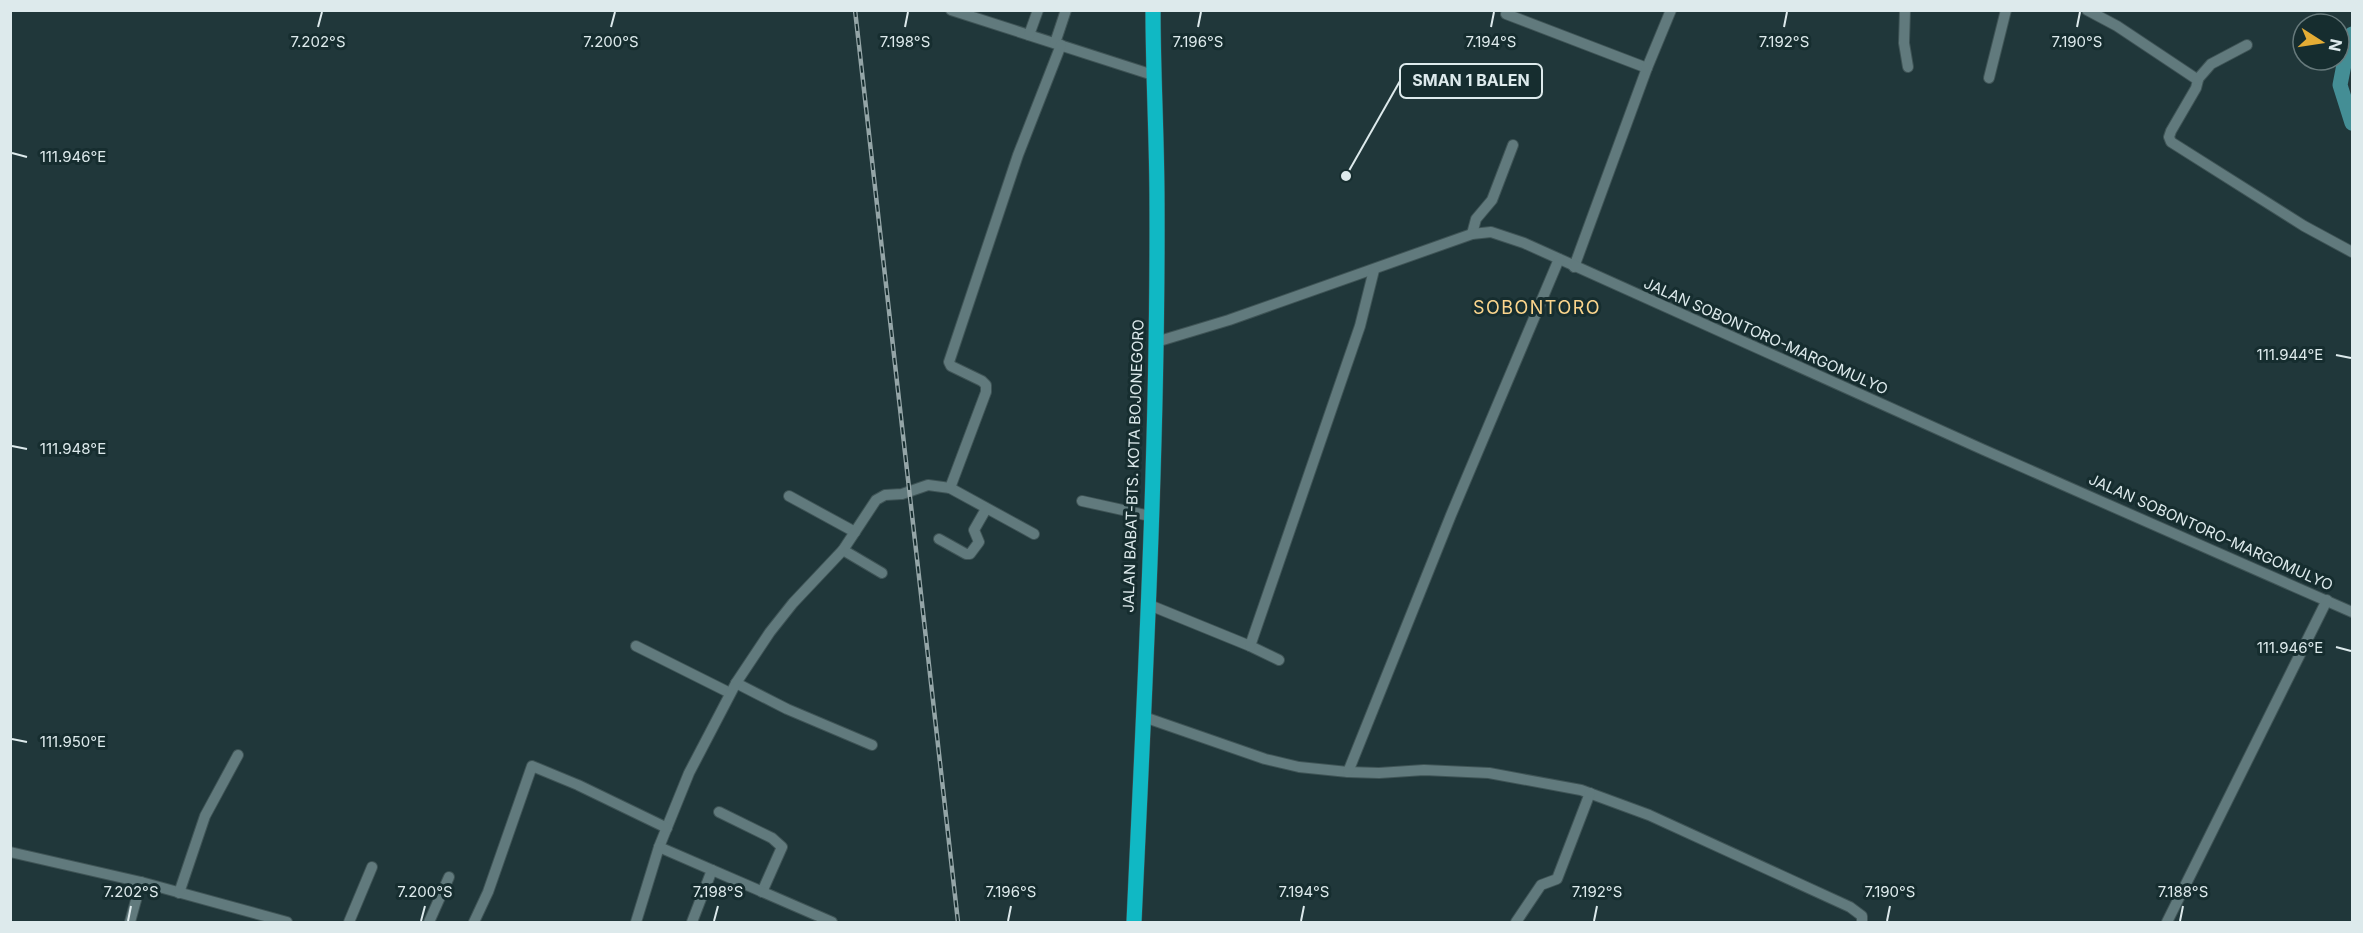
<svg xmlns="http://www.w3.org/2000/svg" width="2363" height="933" font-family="Inter,sans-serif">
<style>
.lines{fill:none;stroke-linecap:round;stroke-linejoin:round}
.river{stroke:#448e95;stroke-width:15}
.minor-casing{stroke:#3f5456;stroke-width:12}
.highway-casing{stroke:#3f5456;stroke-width:16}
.minor{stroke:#617a7d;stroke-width:10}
.highway{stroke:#10b8c4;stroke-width:15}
.rail-casing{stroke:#94a5a7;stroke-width:4.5}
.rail{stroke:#162d2f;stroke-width:2;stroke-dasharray:7;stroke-linecap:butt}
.ticks{fill:none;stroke:#ddeaec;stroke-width:2}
.labels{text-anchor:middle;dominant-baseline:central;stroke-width:6;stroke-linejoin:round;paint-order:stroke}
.street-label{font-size:15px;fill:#ddeaec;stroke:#162d2f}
.quarter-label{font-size:18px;letter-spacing:1.5px;fill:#fbd58d;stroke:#162d2f}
.ticks-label{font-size:15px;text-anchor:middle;fill:#ddeaec;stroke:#162d2f;stroke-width:6;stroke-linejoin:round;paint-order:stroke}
.leader{fill:none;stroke:#ddeaec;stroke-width:2}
.callout-dot{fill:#ddeaec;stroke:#162d2f;stroke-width:2}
.callout{fill:#162d2f;stroke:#ddeaec;stroke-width:2}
.callout-label{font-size:16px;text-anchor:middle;font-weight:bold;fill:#ddeaec}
</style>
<rect width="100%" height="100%" fill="#20373a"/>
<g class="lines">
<polyline class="river" points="2352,34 2349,39 2340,85 2352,123"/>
<defs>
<g id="minor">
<polyline points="951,10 1153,75"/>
<polyline points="1905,10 1904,43 1908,67"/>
<polyline points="2087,10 2117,26 2198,80 2196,88 2171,131 2169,137 2171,142 2304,226 2352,252"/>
<polyline points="1506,14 1647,68"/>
<polyline points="1029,35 1038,10"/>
<polyline points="1055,43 1066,10"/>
<polyline points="1989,78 2006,10"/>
<polyline points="2197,80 2211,64 2247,45"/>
<polyline points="1472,234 1476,219 1492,200 1513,145"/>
<polyline points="1574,267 1647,68 1671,10"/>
<polyline points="1156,342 1229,320 1472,234 1491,232 1524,243 1984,450 2352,612"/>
<polyline points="950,488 1034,534"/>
<polyline points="789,496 855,532"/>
<polyline points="1082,501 1150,516"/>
<polyline points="939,539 966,554 970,554 979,542 974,530 986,509"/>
<polyline points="843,550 882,573"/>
<polyline points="1147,604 1250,646 1279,660"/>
<polyline points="636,646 730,693"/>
<polyline points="1250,646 1360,326 1374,270"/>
<polyline points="736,683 787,709 872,745"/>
<polyline points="1144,717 1265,759 1299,767 1348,772 1379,773 1424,770 1489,773 1581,790 1649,815 1850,907 1862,916 1862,922"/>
<polyline points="1348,772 1451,515 1559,259"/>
<polyline points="719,812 772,838 782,847 762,892"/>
<polyline points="659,847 689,773 736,683 770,632 793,603 843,550 876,500 885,495 902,494 928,485 950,488 986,392 986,385 982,381 951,366 949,362 1018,155 1061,45"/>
<polyline points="10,852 141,882 287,922"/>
<polyline points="179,893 205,816 238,755"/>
<polyline points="130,922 141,882"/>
<polyline points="349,922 372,867"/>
<polyline points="429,922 449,877"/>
<polyline points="474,922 488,892 532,766 578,785 667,828"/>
<polyline points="636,922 659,847 832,922"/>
<polyline points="692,922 712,870"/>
<polyline points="1516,922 1541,885 1557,879 1590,793"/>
<polyline points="2167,922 2327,600"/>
</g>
<path id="highway" d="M1134,922c11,-239 24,-479 23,-719 0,-64 -4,-128 -4,-193"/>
</defs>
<use href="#minor" class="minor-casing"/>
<use href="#highway" class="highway-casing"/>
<use href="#minor" class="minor"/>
<use href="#highway" class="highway"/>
<defs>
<polyline id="rail" points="855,10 958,922"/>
</defs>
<use href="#rail" class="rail-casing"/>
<use href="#rail" class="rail"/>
</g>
<path class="ticks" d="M318,27l4,-15M611,27l4,-15M905,27l3,-15M1198,27l3,-15M1491,27l3,-15M1784,27l3,-15M2077,27l3,-15M12,153l15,4M2336,355l15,3M12,446l15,3M2336,647l15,4M12,739l15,3M128,921l3,-15M421,921l4,-15M714,921l4,-15M1008,921l3,-15M1301,921l3,-15M1594,921l3,-15M1887,921l3,-15M2180,921l3,-15"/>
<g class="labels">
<g class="street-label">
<text transform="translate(1766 336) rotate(24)">JALAN SOBONTORO-MARGOMULYO</text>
<text transform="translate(1133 466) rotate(-88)">JALAN BABAT-BTS. KOTA BOJONEGORO</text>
<text transform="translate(2211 532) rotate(24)">JALAN SOBONTORO-MARGOMULYO</text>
</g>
<g class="quarter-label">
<text x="1537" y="307">SOBONTORO</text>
</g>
</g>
<g class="ticks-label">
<text x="318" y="47">7.202°S</text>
<text x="611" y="47">7.200°S</text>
<text x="905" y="47">7.198°S</text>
<text x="1198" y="47">7.196°S</text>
<text x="1491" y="47">7.194°S</text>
<text x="1784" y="47">7.192°S</text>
<text x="2077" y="47">7.190°S</text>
<text x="73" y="162">111.946°E</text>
<text x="2290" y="360">111.944°E</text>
<text x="73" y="454">111.948°E</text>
<text x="2290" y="653">111.946°E</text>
<text x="73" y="747">111.950°E</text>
<text x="131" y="897">7.202°S</text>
<text x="425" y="897">7.200°S</text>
<text x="718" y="897">7.198°S</text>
<text x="1011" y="897">7.196°S</text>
<text x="1304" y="897">7.194°S</text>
<text x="1597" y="897">7.192°S</text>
<text x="1890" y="897">7.190°S</text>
<text x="2183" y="897">7.188°S</text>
</g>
<path class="leader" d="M1346 176L1400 81"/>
<circle class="callout-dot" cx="1346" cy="176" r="6"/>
<rect class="callout" x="1400" y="64" width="142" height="34" rx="6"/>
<g class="callout-label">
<text x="1471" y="86">SMAN 1 BALEN</text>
</g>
<rect width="2363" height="933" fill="none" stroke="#ddeaec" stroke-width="24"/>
<g transform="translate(2321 42) rotate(102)"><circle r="28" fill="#162d2f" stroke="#66797b" stroke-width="1.5"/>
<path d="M0-4.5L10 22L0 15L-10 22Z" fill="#e5ad35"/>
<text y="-9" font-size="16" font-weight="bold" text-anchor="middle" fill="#ddeaec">N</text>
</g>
</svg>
